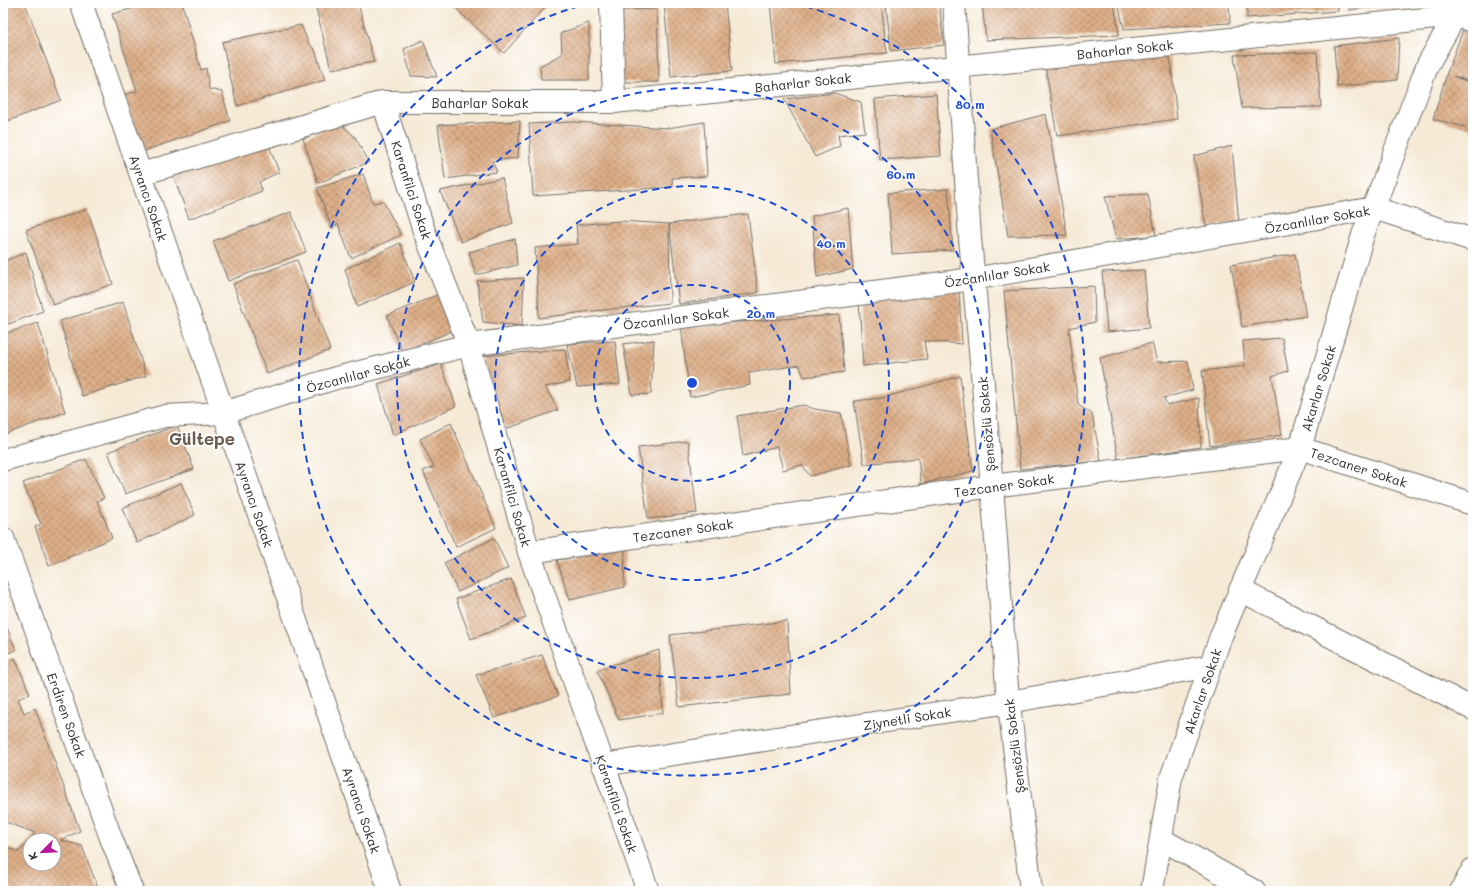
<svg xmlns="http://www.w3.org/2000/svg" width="1476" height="894" font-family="Mali,sans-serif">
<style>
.building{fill:url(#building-cross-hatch);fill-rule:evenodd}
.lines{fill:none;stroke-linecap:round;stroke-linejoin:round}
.minor-casing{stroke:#726e67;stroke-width:24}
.minor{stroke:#fff;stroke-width:22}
.ring{fill:none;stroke:#1d4ed8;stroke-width:2;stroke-dasharray:7 5}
.labels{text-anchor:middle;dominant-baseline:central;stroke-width:3.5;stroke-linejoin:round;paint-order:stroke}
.street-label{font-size:13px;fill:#2b2b2b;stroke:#fff}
.district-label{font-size:17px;font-weight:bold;fill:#6a594c;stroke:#fff}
.centre{fill:#1d4ed8;stroke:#fff;stroke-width:2}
.ring-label{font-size:12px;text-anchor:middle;font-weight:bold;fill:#1d4ed8;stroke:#fff;stroke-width:3.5;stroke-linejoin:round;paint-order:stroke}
</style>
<defs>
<pattern id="building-cross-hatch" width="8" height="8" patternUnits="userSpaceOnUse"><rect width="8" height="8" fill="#deaf88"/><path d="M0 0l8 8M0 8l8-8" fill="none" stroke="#b48f6f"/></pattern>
</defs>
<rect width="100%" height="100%" fill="#fff"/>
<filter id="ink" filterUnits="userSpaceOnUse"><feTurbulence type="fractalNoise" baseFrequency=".025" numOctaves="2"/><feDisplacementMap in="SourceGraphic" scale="8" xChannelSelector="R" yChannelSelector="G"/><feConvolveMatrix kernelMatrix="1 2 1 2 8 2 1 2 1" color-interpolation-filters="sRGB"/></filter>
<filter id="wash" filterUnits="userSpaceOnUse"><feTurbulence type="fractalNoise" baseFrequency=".012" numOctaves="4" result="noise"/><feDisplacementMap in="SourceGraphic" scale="16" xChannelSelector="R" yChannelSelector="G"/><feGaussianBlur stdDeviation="0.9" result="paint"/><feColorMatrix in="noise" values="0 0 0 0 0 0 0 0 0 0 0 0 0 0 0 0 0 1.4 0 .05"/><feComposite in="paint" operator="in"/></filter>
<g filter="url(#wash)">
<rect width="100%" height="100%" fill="#f6ead7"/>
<g id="blocks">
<g class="building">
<polygon points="3,3 25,3 61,100 3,123"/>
<polygon points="153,3 182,3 201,70 206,68 209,89 222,92 230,121 141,152 124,95 137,91 112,14"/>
<polygon points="318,3 358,3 374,62 331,69 315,4"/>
<polygon points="450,3 549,3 504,53"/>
<polygon points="664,3 725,3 732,71 671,77"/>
<polygon points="770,3 881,3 887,53 776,64"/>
<polygon points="886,3 939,3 944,45 891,51"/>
<polygon points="982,3 1114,3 1119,35 986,40"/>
<polygon points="1118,3 1229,3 1230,23 1124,29"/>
<polygon points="1247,3 1338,3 1338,11 1247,18"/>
<polygon points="1349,3 1397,3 1397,4 1349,10"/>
<polygon points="657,9 659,82 622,82 620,10"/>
<polygon points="589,23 589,80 541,80 540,66 562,54 561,33"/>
<polygon points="301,25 309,44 315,50 325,80 237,106 222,42"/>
<polygon points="1463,30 1473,32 1473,82 1453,76 1473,84 1473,129 1433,119 1447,73"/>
<polygon points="1399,38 1397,80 1337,87 1334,46"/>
<polygon points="423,40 437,77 411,76 404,49"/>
<polygon points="1317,52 1321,107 1242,108 1234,55"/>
<polygon points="1170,57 1177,119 1057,136 1045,65"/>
<polygon points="834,93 861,102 865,132 838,135 840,146 815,157 784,99"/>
<polygon points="936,94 941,156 880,160 875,99"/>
<polygon points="1046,114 1067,235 1008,236 990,129"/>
<polygon points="520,121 518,158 492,161 497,172 445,179 438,125"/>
<polygon points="339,122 355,137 369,162 318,183 303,139"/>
<polygon points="574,122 668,128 704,122 707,176 672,178 673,187 533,196 529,124"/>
<polygon points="267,141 279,172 259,182 262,191 189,219 172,172"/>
<polygon points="1232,146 1239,224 1206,227 1194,156"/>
<polygon points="363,174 373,203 383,201 401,235 351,258 338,224 332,229 317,188"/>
<polygon points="502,178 513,223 461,242 440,191"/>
<polygon points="948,189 953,250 892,254 888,193"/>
<polygon points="1148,194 1156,236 1116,239 1105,196"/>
<polygon points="848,208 853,269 817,277 812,216"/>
<polygon points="87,209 113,284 53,305 26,230"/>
<polygon points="291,212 306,252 228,281 213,241"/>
<polygon points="748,214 758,293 679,304 669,224"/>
<polygon points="620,221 669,224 670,303 584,312 539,318 535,248 578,244 576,225"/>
<polygon points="515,239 517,265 476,275 469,252"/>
<polygon points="400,243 415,282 357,307 345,269"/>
<polygon points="26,252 43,311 3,326 3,262"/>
<polygon points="1295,254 1306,316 1242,327 1231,265"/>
<polygon points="297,260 330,350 267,374 233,284"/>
<polygon points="1144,270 1149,328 1107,332 1102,272"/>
<polygon points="524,278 522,326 483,322 477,281"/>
<polygon points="1094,286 1095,322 1069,328 1078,405 1092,414 1101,461 1020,469 1004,291"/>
<polygon points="959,291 962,344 924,341 927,359 863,366 859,301"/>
<polygon points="444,292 459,328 402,352 387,316"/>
<polygon points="123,302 146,376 82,396 60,321"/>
<polygon points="839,315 844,372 804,377 799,365 749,373 750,385 690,397 681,326"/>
<polygon points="38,323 65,412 3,435 3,334"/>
<polygon points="1282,338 1288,371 1272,376 1282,435 1210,446 1202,371 1245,366 1243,341"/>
<polygon points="654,340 651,394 632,395 623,344"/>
<polygon points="615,341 620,384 577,387 567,344"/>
<polygon points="1152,343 1157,362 1188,361 1193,390 1164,398 1167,405 1199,398 1201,447 1118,459 1100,358"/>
<polygon points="565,349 570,382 545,387 558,410 506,429 481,356"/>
<polygon points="441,364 456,406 393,435 378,384"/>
<polygon points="960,376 973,471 921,484 918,458 864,464 854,401 882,398"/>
<polygon points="804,405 814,409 841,413 851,465 810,476 802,465 783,470 777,447 743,456 737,416"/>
<polygon points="451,423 496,528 456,547 423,471 434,467 420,439"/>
<polygon points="177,425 194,469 125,494 108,452"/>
<polygon points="688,441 697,513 648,519 638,447"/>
<polygon points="86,459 104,498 97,501 112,538 49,566 35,527 41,524 23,483"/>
<polygon points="181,483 195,515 137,543 122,508"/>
<polygon points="494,538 508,568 458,592 444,563"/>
<polygon points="625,550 624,587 570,600 557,560"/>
<polygon points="511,579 526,618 471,639 456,599"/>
<polygon points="3,618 16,650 3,655"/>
<polygon points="787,621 791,694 679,707 670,635"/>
<polygon points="659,650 663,713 619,720 597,670"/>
<polygon points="542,655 558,696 494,718 476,675"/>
<path d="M15,658l15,36 -12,5 6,14 11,-5 45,123 -20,9 22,6 17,45h-96v-45l16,6 16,-19 -32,-12v-158zM30,840h24v24h-24z"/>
</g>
</g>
</g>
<g filter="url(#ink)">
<use href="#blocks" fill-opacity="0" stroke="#726e67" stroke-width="1"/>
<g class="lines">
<defs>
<g id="minor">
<polyline points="81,3 390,891"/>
<polyline points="611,3 614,102"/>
<polyline points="954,3 970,238 992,486 1007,687 1031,891"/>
<polyline points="383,102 424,231 469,345 529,552 648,891"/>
<polyline points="141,174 383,102 614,102 1455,16 1473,21"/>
<polyline points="3,460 165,416 223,413 336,378 469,345 973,279 1374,208 1473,240"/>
<polyline points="3,538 111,838 132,891"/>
<polyline points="529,552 992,486 1300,448 1473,504"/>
<polyline points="1240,590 1473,709"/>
<polyline points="603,765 1009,702 1210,666"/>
<polyline points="1161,839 1254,891"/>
<polyline points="1152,891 1171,778 1221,636 1300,448 1363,235 1428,64 1455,16 1457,6"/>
<polyline points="1461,891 1473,869"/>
</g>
</defs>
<use href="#minor" class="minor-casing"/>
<use href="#minor" class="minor"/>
</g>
</g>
<g class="ring">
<circle cx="692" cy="383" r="98"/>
<circle cx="692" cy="383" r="197"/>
<circle cx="692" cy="383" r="295"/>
<path d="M794 3A393 393 0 1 1 590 3"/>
</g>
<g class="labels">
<g class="street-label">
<text transform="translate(1125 49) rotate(-6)">Baharlar Sokak</text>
<text transform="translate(803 82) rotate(-6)">Baharlar Sokak</text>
<text x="480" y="102">Baharlar Sokak</text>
<text transform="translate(412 190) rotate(72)">Karanfilci Sokak</text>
<text transform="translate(149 198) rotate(71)">Ayrancı Sokak</text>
<text transform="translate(1317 219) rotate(-10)">Özcanlılar Sokak</text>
<text transform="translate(997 274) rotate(-9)">Özcanlılar Sokak</text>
<text transform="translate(676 318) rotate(-7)">Özcanlılar Sokak</text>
<text transform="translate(358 374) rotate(-15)">Özcanlılar Sokak</text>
<text transform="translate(1318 388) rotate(-73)">Akarlar Sokak</text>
<text transform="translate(986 424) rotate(-95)">Şensözlü Sokak</text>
<text transform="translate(1359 467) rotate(18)">Tezcaner Sokak</text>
<text transform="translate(1004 485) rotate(-8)">Tezcaner Sokak</text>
<text transform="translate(513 497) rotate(74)">Karanfilci Sokak</text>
<text transform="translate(255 504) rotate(71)">Ayrancı Sokak</text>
<text transform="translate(683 530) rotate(-8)">Tezcaner Sokak</text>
<text transform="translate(1202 691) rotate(-71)">Akarlar Sokak</text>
<text transform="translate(67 715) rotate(70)">Erdiren Sokak</text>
<text transform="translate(907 718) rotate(-9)">Ziynetli Sokak</text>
<text transform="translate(1014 746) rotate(-97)">Şensözlü Sokak</text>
<text transform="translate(617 804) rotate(71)">Karanfilci Sokak</text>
<text transform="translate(362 810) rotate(71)">Ayrancı Sokak</text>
</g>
<g class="district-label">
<text x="202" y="438">Gültepe</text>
</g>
</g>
<circle cx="692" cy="383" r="6" class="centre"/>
<g class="ring-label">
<text x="970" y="109">80 m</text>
<text x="901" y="179">60 m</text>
<text x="831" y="248">40 m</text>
<text x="761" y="318">20 m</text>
</g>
<rect width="1476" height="894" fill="none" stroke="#fff" stroke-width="16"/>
<g transform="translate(42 852) rotate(246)"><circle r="19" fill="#ffffff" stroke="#aaaaaa"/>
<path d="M0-3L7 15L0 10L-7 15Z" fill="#b5179e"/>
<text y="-6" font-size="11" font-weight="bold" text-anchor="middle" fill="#2b2b2b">K</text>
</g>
</svg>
